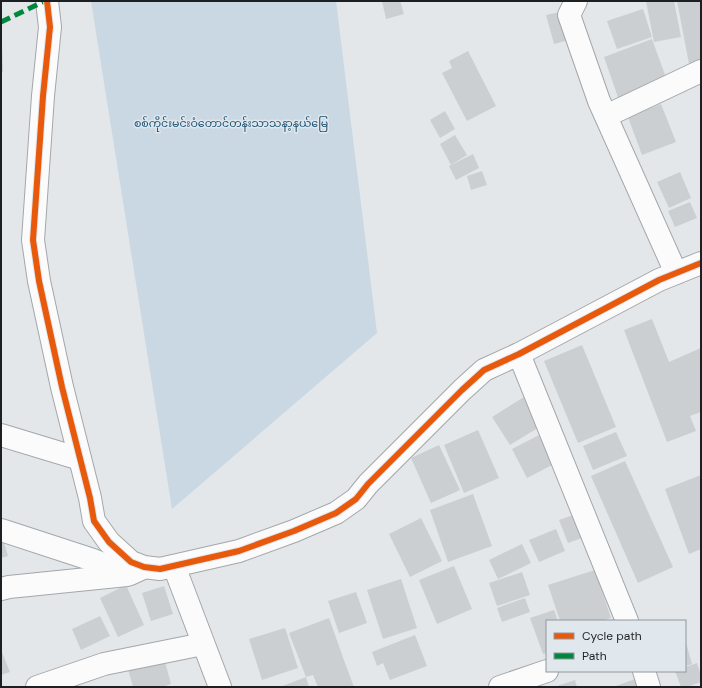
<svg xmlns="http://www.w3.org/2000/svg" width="702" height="688" font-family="'DM Sans','Noto Sans Myanmar',sans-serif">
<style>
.green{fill:#c9d8e3}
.building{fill:#cccfd1}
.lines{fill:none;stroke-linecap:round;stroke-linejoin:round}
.minor-casing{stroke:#a4a7a9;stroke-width:24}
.minor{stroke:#fbfbfc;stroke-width:22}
.quiet{stroke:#00873e;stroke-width:5;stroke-dasharray:10 5;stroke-linecap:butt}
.cycleway-casing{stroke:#e0e7ed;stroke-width:8}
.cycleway{stroke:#e8590c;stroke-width:6}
.labels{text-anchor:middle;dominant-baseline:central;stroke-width:3;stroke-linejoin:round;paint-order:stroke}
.park-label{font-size:11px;fill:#174f71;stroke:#e0e7ed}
</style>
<rect width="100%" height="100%" fill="#e3e7ea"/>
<polygon class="green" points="91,1 336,1 377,333 172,509"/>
<g class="building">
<polygon points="382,1 400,1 404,14 386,19"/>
<polygon points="646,1 674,1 681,37 654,42"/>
<polygon points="677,1 701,1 701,62 689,64"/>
<polygon points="643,9 652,37 617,49 607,21"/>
<polygon points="564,11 572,39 554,44 546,15"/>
<polygon points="652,39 669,86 620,103 604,57"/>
<polygon points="1,44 2,44 3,72 1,72"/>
<polygon points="468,51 496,106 467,121 442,73 452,68 449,61"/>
<polygon points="661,104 676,142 642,155 628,117"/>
<polygon points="445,111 455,129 440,138 430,120"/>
<polygon points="455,135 467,155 451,165 440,144"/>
<polygon points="473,154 479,168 456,180 449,166"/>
<polygon points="482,171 487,185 471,190 467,176"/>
<polygon points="680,172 691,198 669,208 657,182"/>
<polygon points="690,202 697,218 675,227 668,211"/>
<polygon points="652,319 669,362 701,348 701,412 690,416 696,431 667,442 624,330"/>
<polygon points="582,345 616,427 578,443 544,361"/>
<polygon points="524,397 541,426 510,445 492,417"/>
<polygon points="478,430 499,478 464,493 444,445"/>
<polygon points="616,432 627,456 593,470 583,446"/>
<polygon points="541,434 556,463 527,478 512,449"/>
<polygon points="439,445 460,490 431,503 411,458"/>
<polygon points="625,461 673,567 638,583 591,476"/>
<polygon points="701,475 701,549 689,554 665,489"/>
<polygon points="473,494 492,546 448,562 430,510"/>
<polygon points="573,515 582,538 568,543 559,520"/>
<polygon points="421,518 442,561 410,577 389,534"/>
<polygon points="556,529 565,551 539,562 529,540"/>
<polygon points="3,539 8,556 1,558 1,540"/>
<polygon points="522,544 531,563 498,579 489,560"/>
<polygon points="454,566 472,609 437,624 419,580"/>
<polygon points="595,570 611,618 600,621 560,621 548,585"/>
<polygon points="522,572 530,595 497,606 489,583"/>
<polygon points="401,579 417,628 383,639 367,590"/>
<polygon points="126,585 144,625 118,637 100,598"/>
<polygon points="164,586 173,614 151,621 142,593"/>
<polygon points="356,592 367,623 339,633 328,601"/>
<polygon points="525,598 530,612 502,622 497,608"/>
<polygon points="554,610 558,621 547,621 547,653 543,654 530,618"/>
<polygon points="100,616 110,636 81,650 72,629"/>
<polygon points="329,618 345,663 354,687 318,687 313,675 306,677 289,633"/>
<polygon points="285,628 298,668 262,680 249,639"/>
<polygon points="415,635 427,666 390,680 383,663 377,666 372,652"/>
<polygon points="685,639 692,664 685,666"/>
<polygon points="1,650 10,672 1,675"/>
<polygon points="164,658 171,684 162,687 133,687 128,669"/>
<polygon points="697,663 701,675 701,682 687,687 681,687 675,671 685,671 685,667"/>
<polygon points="306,677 309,687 280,687"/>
<polygon points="635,679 638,687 613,687"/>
<polygon points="575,680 577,687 554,687"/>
</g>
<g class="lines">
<defs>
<g id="minor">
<polyline points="47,1 50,27 43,96 33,240 39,281 62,387 90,498 94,521 109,542 131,562 144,567 160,569 239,551 294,531 336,513 356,499 368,484 462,390 484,370 519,354 659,280 701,263"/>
<polyline points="576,1 569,15 599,101 676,273"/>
<polyline points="606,116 701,71"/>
<polyline points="519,354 627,621"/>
<polyline points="1,435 80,459"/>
<polyline points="1,530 93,560 130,574 143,568"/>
<polyline points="174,566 220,687"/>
<polyline points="1,589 9,587 127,575"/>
<polyline points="644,671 649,687"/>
<polyline points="37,687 104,664 203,644"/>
<polyline points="500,687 547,671"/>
</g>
</defs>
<use href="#minor" class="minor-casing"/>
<use href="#minor" class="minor"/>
<polyline class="quiet" points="1,22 45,1"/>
<defs>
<polyline id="cycleway" points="47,1 50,27 43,96 33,240 39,281 62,387 90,498 94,521 109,542 131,562 144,567 160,569 239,551 294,531 336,513 356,499 368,484 462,390 484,370 519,354 659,280 701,263"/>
</defs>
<use href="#cycleway" class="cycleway-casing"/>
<use href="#cycleway" class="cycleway"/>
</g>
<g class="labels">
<g class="park-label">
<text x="231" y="123">စစ်ကိုင်းမင်းဝံတောင်တန်းသာသနာ့နယ်မြေ</text>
</g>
</g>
<rect width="702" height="688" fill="none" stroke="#1d2022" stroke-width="4"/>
<rect x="546" y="620" width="140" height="52" fill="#e0e7ed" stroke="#92979c"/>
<rect x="554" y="633" width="20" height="6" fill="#e8590c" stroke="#92979c"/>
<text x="582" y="640" font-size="12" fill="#1d2022">Cycle path</text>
<rect x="554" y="653" width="20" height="6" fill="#00873e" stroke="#92979c"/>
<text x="582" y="660" font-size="12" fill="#1d2022">Path</text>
</svg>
